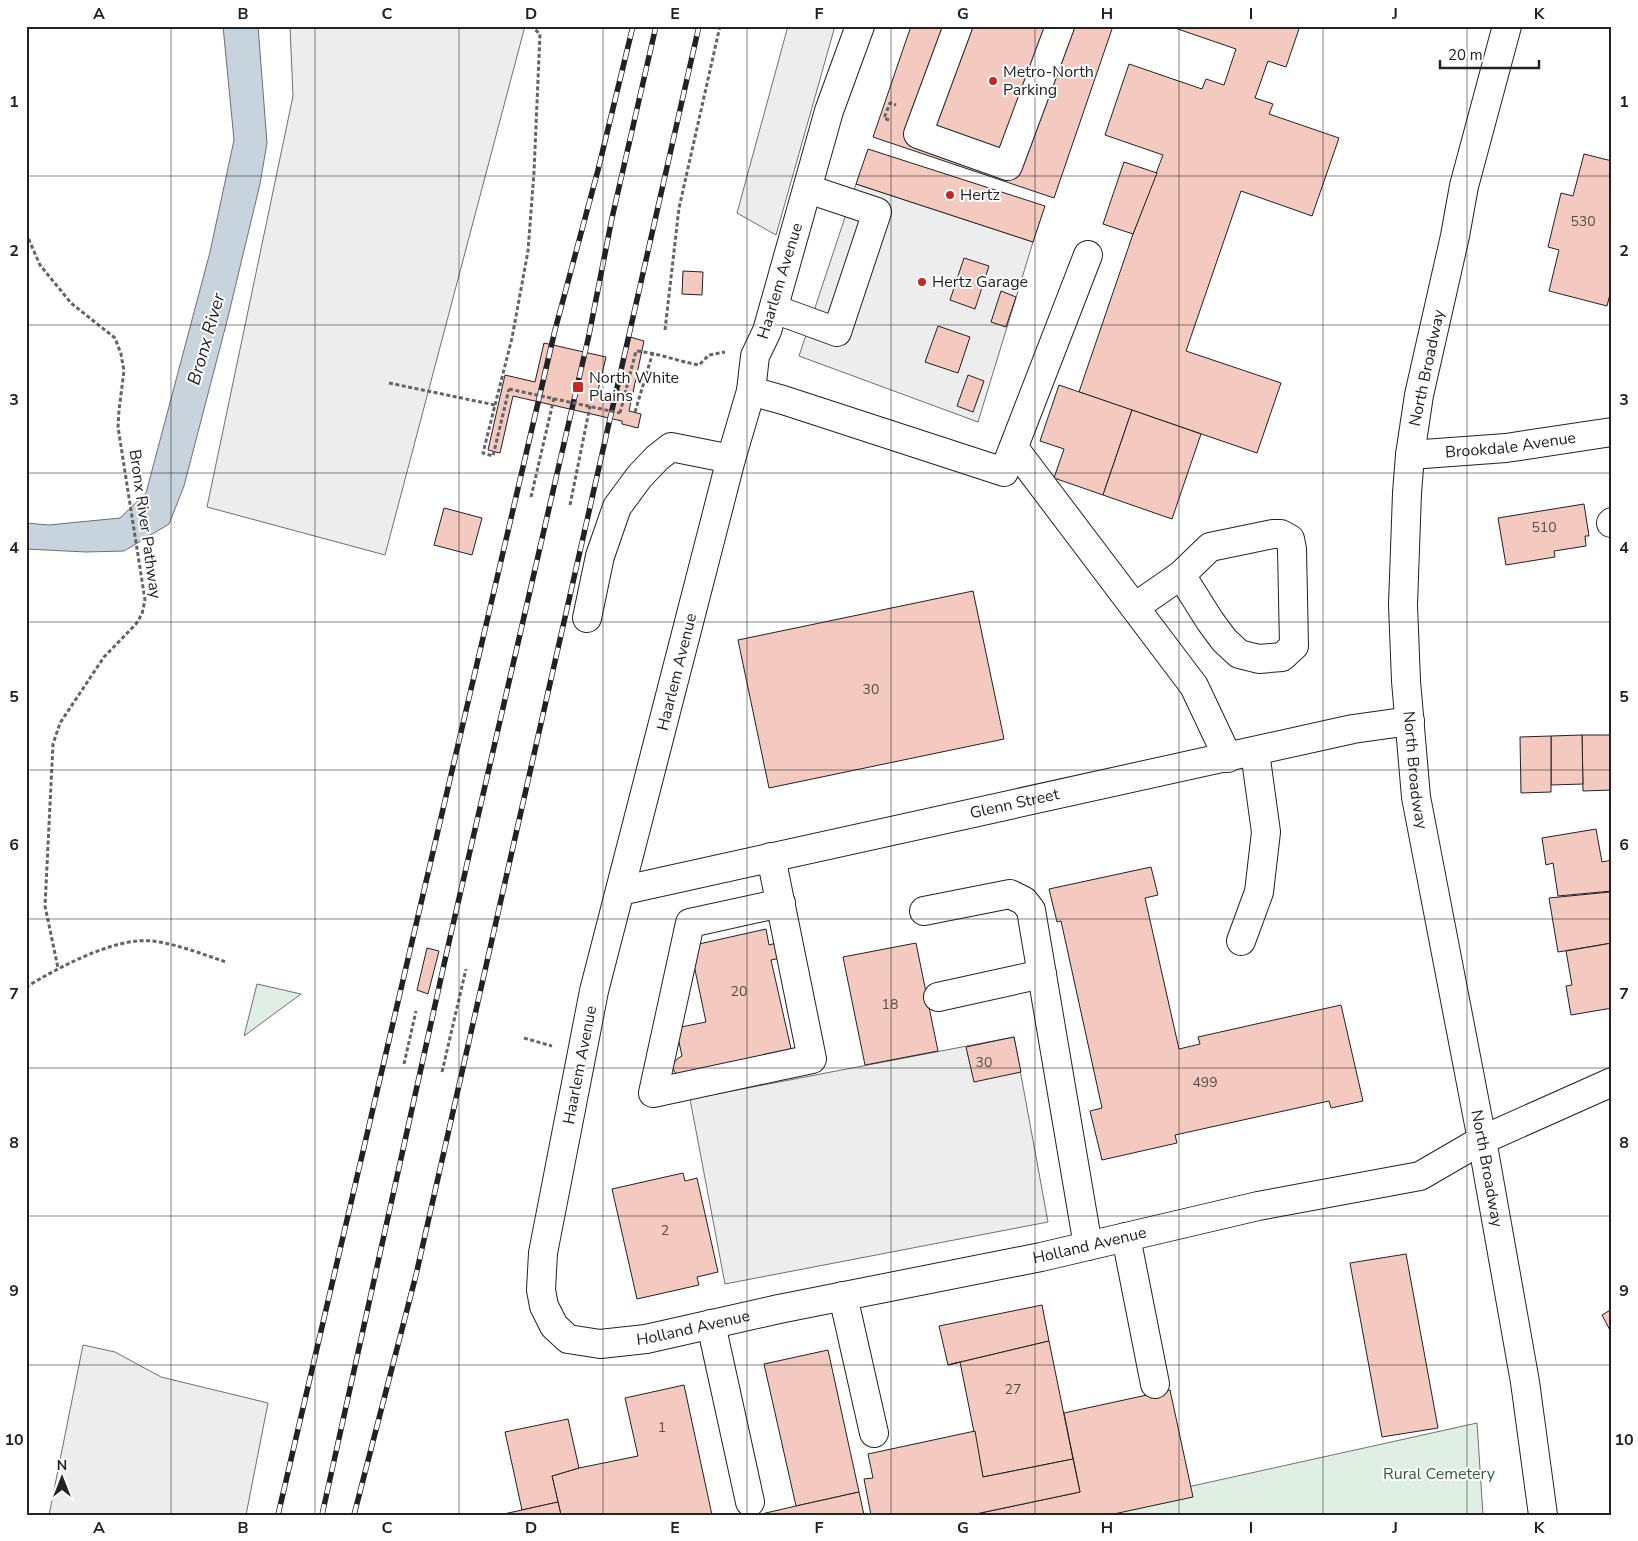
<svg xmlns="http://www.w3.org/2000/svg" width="1638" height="1541" font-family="'Nunito Sans',sans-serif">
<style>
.green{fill:#e0efe3;stroke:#6f6f6f}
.parking{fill:#ededed;stroke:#6f6f6f}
.water{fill:#c7d3dd;stroke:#6f6f6f}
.building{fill:#f3c9c0;stroke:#222}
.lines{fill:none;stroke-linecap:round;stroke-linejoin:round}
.minor-casing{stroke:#222;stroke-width:30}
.major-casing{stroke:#222;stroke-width:30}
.path{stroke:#646464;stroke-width:3;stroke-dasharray:4 2.5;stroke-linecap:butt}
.minor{stroke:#fff;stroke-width:28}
.major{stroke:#fff;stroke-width:28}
.rail-casing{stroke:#222;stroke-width:5.5}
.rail{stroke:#fff;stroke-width:4;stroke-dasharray:11;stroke-linecap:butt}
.path-bridge{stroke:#646464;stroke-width:3;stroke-dasharray:4 2.5;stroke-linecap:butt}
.grid{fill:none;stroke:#222;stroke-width:1;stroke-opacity:0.55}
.poi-dot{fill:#c62828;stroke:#fff;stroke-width:2}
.labels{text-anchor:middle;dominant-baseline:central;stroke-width:4;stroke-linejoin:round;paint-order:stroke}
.number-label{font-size:14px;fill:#564c4a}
.poi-label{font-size:16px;fill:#222;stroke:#fff;text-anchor:start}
.street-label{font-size:16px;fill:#222;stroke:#fff}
.park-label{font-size:16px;fill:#2f5e38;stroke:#fff}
.water-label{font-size:18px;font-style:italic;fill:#222;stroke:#fff}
.neatline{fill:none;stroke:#222;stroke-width:2}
.grid-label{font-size:16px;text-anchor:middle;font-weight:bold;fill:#222}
</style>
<rect width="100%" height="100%" fill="#fff"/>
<g class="green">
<polygon points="257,984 301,994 244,1036"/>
<polygon points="1477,1423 1483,1515 1061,1515"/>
</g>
<g class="parking">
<polygon points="290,26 525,26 385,555 207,507 293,96"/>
<polygon points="788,26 835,26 776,235 737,213"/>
<polygon points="856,184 1033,242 978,422 799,356"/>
<polygon points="1014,1037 1048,1222 725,1284 690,1099"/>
<polygon points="83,1345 115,1352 161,1377 268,1403 246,1515 49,1515"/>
</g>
<polygon class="water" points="223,26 258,26 267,143 260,184 228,317 184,486 169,524 124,551 86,552 26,549 26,523 49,525 120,518 146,493 210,252 234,140"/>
<g class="building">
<polygon points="911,26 1113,26 1054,198 873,137"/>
<polygon points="1169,26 1300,26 1286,67 1268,61 1255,98 1273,104 1269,114 1339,138 1312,216 1241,191 1186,351 1281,383 1257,453 1079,392 1133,234 1163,155 1105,135 1129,64 1202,89 1206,79 1224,85 1236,49"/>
<polygon points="868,149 1045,206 1033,242 856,184"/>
<polygon points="1584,154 1612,161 1612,286 1607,306 1549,291 1559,250 1548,247 1561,193 1573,196"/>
<polygon points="1124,162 1157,173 1133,234 1103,224"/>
<polygon points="964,258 989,266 975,309 950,300"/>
<polygon points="683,271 703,272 702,295 682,294"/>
<polygon points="1001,291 1016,297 1006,327 991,322"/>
<polygon points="938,326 970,337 958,373 925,362"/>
<polygon points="630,337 644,341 629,411 641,414 638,428 622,424 622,421 513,396 500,453 488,450 505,375 535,382 544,343 606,357 597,395 616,399"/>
<polygon points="968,375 984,381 973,412 957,406"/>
<polygon points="1059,385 1132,410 1103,495 1054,478 1064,449 1040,441"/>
<polygon points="1132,410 1201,434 1172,519 1103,495"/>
<polygon points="1584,504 1589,536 1585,536 1586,546 1554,551 1555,557 1506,565 1498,518"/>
<polygon points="444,508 482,518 472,555 434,545"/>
<polygon points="973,591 1004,739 769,788 738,640"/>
<polygon points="1582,735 1612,735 1612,790 1583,791"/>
<polygon points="1582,735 1583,784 1551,785 1551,736"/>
<polygon points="1551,736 1551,792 1521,793 1520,737"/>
<polygon points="1596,829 1602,862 1612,860 1612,891 1558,896 1553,863 1546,865 1542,838"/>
<polygon points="1151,867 1158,895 1145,898 1179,1049 1200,1044 1198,1037 1341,1005 1363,1101 1331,1108 1329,1101 1175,1135 1177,1143 1102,1160 1090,1111 1102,1108 1061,921 1057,922 1049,889"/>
<polygon points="1610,892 1612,900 1612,943 1558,952 1549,898"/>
<polygon points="766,929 769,945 776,943 781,958 771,960 792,1053 676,1074 673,1069 673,1064 677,1059 682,1056 676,1028 706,1022 690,946"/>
<polygon points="916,943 938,1051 865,1065 843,957"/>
<polygon points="1612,943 1612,1008 1571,1015 1566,986 1572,985 1566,951"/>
<polygon points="427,948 439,951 428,994 417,990"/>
<polygon points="1014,1037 1021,1072 974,1082 966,1047"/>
<polygon points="683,1173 685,1181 697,1178 718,1272 697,1277 699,1285 637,1299 612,1189"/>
<polygon points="1406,1254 1438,1428 1382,1437 1350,1263"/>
<polygon points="1042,1305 1049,1341 948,1365 939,1326"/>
<polygon points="1612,1309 1612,1334 1602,1315"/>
<polygon points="1049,1341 1073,1459 983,1477 960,1362 948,1365"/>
<polygon points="828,1350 859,1492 796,1506 764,1364"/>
<polygon points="684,1385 712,1515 561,1515 552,1476 579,1468 638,1456 625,1398"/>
<polygon points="1170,1390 1193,1497 1109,1515 971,1515 1080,1492 1064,1413"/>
<polygon points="568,1419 579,1468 552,1476 558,1502 522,1510 505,1432"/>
<polygon points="975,1431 983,1477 1073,1459 1080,1492 971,1515 871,1515 864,1479 873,1478 868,1454"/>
<polygon points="859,1492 864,1515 757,1515 796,1506"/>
<polygon points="558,1502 561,1515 499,1515 522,1510"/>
</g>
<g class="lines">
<defs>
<g id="minor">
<path id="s1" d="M860,26l-31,85 -62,220 -12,25 -4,35 -20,68 -137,532 -51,262 -2,37 3,16 10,20 14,13 32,5 46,-5 133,-30 262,-52 217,-51 162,-30 62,-36 130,-58"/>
<polyline points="958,26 918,134 1008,166 1060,26"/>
<polyline points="774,309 837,332 877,212 808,189"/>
<polyline points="751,391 783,400 1004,472 1088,255"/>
<polyline points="1014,448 1194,686 1228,758"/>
<path id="s2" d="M1410,455l96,-7 106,-16"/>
<polyline points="1611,523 1612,522"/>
<polyline points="1135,607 1181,575 1210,547 1273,534 1281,534 1290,539 1292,549 1294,646 1282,657 1259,659 1239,654 1224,640 1210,621 1181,575"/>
<polyline points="587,618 600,556 617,507 639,477 657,458 671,447 731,459"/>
<polyline points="771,857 812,1059 653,1093 690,923 781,903"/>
<path id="s3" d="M620,891l733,-162 57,-8"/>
<polyline points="924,911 1010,894 1024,901 1031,910 1088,1246"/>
<polyline points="1241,941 1259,892 1266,832 1255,752"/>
<polyline points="938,997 1042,974"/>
<polyline points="1126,1237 1155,1384"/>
<polyline points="843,1296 874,1433"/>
<polyline points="711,1324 750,1502"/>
</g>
<g id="major">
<path id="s4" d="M1507,26l-43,160 -9,50 -36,159 -9,60 -3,38 -4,112 3,76 10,116 66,343 43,242 18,133"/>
</g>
</defs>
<use href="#minor" class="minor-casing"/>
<use href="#major" class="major-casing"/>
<g class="path">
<polyline points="889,120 884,118 890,103 896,105"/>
<polyline points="26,233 40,265 71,303 115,338 121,354 124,371 119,410 118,427 145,600 142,614 136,624 104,657 60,723 53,744 45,906 58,968"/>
<polyline points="665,330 679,208 720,26"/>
<polyline points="389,383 495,405 483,453 493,456 509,389"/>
<polyline points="495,405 512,338 528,251 534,172 540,34 531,26"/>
<polyline points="635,412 653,352"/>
<path d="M620,413l16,-62c22,2 41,10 63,14l10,-10 16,-3"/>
<polyline points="531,497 554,398"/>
<polyline points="570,505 590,406"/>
<path d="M26,987c32,-19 88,-50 126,-46 25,3 50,13 74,21"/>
<polyline points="524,1038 552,1046"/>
<polyline points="404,1064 416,1011"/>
<polyline points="442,1072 466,969"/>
</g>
<use href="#minor" class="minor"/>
<use href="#major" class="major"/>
<defs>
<g id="rail">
<polyline points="278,1515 555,330 598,170 633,26"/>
<polyline points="322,1515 449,942 589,335 612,218 656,26"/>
<polyline points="354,1515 416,1275 699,26"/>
</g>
</defs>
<use href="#rail" class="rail-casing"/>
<use href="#rail" class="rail"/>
<polyline class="path-bridge" points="509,389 620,413"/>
</g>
<path class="grid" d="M171,26v1489M315,26v1489M459,26v1489M603,26v1489M747,26v1489M891,26v1489M1035,26v1489M1179,26v1489M1323,26v1489M1467,26v1489M26,176h1586M26,325h1586M26,473h1586M26,622h1586M26,770h1586M26,919h1586M26,1068h1586M26,1216h1586M26,1365h1586"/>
<g class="poi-dot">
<circle cx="993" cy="81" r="5"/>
<circle cx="950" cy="195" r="5"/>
<circle cx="922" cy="282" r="5"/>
<rect x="572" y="381" width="12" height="12" rx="2.5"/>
</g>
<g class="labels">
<g class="number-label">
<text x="1583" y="221">530</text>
<text x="1544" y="527">510</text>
<text x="871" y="689">30</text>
<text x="739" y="991">20</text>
<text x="890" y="1004">18</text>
<text x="984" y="1062">30</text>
<text x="1205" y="1082">499</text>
<text x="665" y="1230">2</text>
<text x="1013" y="1389">27</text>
<text x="662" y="1427">1</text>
</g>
<g class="poi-label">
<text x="1003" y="72">Metro-North<tspan x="1003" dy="18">Parking</tspan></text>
<text x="960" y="195">Hertz</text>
<text x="932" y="282">Hertz Garage</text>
<text x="589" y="378">North White<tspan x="589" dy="18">Plains</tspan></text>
</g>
<g class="street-label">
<text transform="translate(780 281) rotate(-73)">Haarlem Avenue</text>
<text transform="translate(1427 368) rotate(-78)">North Broadway</text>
<text stroke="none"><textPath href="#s2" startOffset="101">Brookdale Avenue</textPath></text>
<text transform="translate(145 524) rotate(82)">Bronx River Pathway</text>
<text transform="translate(677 672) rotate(-76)">Haarlem Avenue</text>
<text stroke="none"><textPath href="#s4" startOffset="756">North Broadway</textPath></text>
<text stroke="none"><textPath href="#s3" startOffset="404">Glenn Street</textPath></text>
<text transform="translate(580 1065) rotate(-79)">Haarlem Avenue</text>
<text stroke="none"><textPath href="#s4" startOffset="1161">North Broadway</textPath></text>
<text stroke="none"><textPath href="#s1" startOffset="1896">Holland Avenue</textPath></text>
<text stroke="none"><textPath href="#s1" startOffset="1491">Holland Avenue</textPath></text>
</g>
<g class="park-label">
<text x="1439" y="1474">Rural Cemetery</text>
</g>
<g class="water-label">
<text transform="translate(206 339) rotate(-74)">Bronx River</text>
</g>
</g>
<rect width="1638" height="1541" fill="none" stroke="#ffffff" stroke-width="55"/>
<g transform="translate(62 1478)" stroke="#ffffff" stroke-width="4" paint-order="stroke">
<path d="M0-4L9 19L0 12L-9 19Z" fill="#222222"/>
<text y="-8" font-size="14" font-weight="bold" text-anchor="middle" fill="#222222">N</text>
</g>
<path d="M1440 60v8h99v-8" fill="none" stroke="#222222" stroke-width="2.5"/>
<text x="1448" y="60" font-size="15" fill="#222222" stroke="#ffffff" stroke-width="4" paint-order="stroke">20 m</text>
<rect x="28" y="28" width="1582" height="1486" class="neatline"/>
<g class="grid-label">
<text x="99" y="19">A</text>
<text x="243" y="19">B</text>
<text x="387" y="19">C</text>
<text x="531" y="19">D</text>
<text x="675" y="19">E</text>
<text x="819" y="19">F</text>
<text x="963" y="19">G</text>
<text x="1107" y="19">H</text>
<text x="1251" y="19">I</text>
<text x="1395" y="19">J</text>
<text x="1539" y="19">K</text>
<text x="14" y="107">1</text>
<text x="1624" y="107">1</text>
<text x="14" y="256">2</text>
<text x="1624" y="256">2</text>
<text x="14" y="405">3</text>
<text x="1624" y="405">3</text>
<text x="14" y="553">4</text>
<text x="1624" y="553">4</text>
<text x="14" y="702">5</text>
<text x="1624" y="702">5</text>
<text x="14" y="850">6</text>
<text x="1624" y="850">6</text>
<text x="14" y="999">7</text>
<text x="1624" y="999">7</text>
<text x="14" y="1148">8</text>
<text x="1624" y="1148">8</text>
<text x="14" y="1296">9</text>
<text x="1624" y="1296">9</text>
<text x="14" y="1445">10</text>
<text x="1624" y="1445">10</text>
<text x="99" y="1533">A</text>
<text x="243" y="1533">B</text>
<text x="387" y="1533">C</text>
<text x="531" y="1533">D</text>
<text x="675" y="1533">E</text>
<text x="819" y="1533">F</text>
<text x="963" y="1533">G</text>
<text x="1107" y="1533">H</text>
<text x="1251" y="1533">I</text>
<text x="1395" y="1533">J</text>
<text x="1539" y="1533">K</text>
</g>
</svg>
